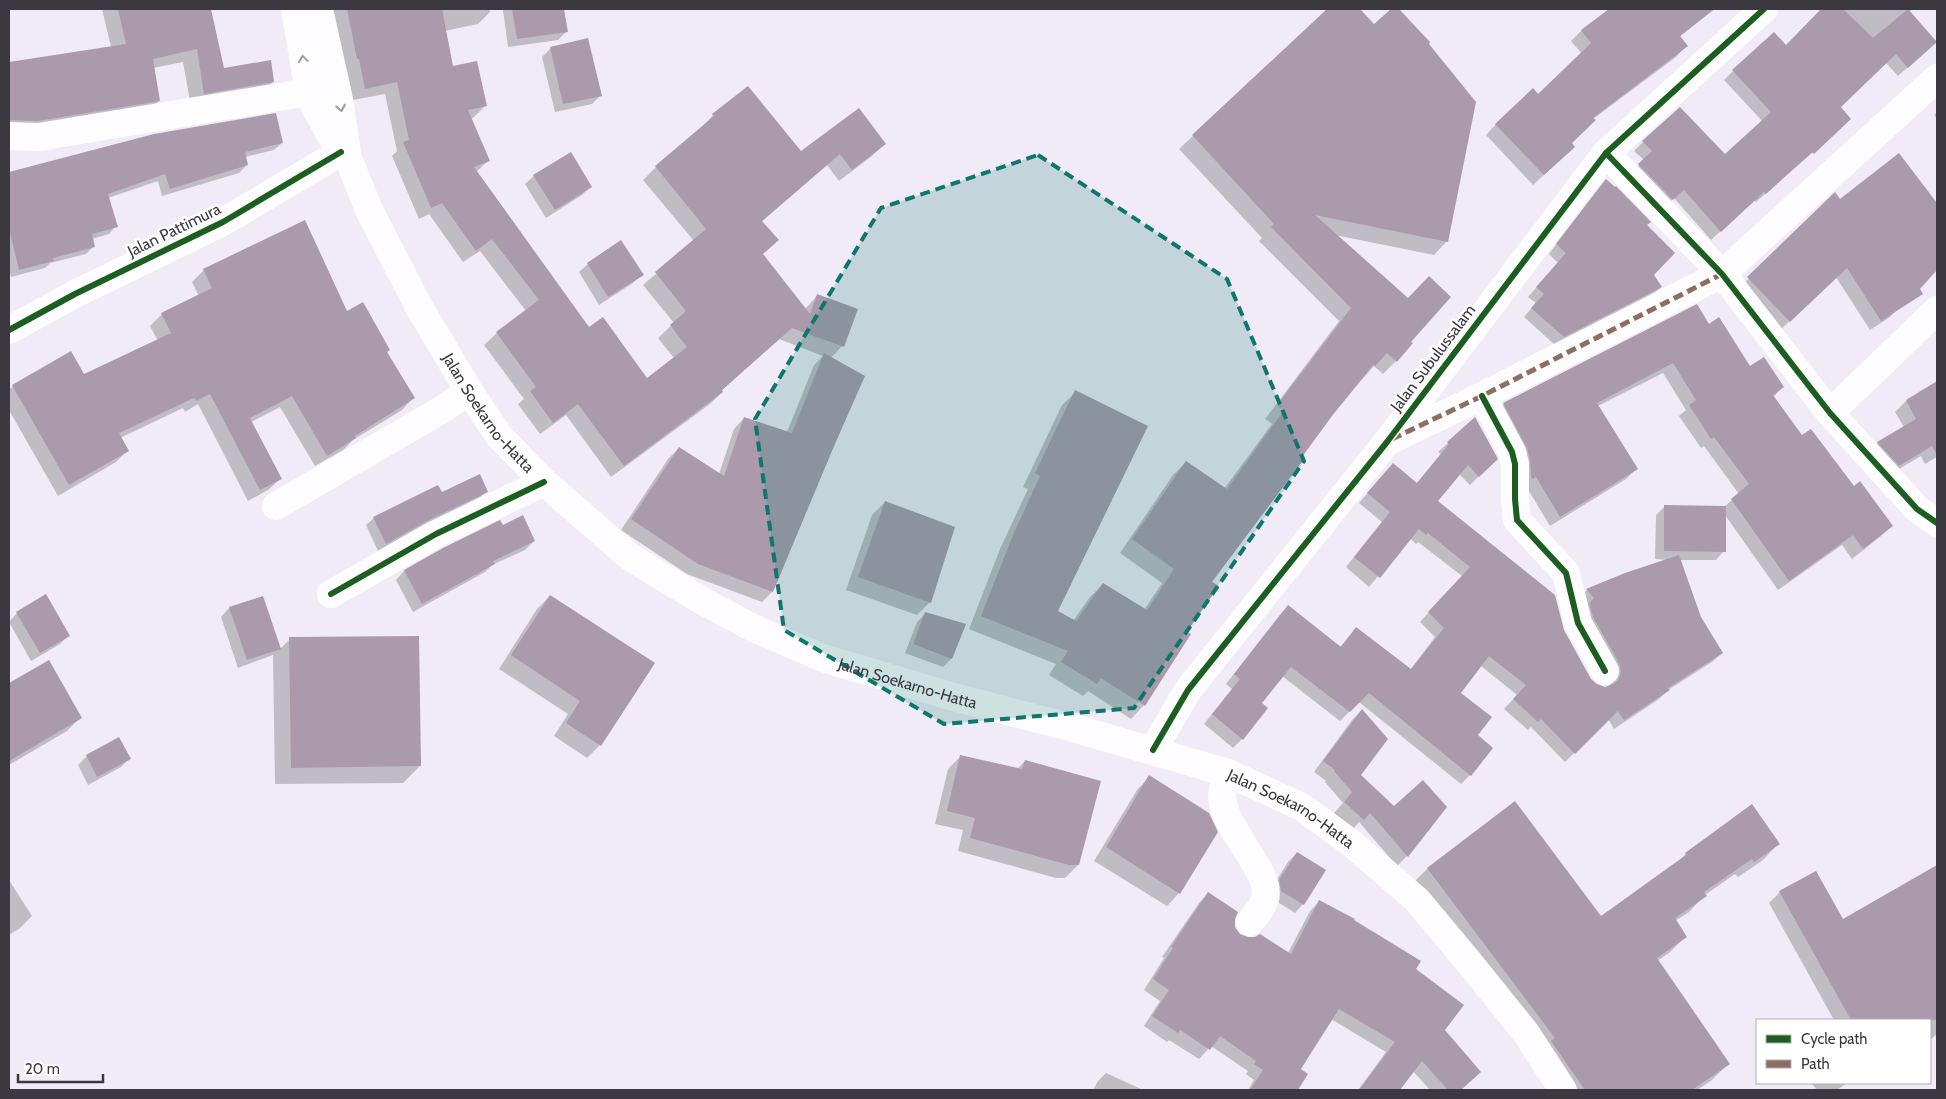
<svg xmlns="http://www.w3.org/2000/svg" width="1946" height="1099" font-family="Cabin,sans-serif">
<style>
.shadow{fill:#0003}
.building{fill:#aa9aac}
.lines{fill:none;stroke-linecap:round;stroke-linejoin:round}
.street{stroke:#fdfcfe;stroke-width:28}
.secondary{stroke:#fdfcfe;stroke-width:28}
.highway{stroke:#fdfcfe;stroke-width:28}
.quiet{stroke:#8d6e63;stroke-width:5;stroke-dasharray:10 5;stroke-linecap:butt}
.cycleway-casing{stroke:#fff;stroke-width:9}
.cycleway{stroke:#1b5e20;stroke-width:6}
.oneway{stroke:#9c9a9e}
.marked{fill:#0f766e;fill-opacity:0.2;stroke:#0f766e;stroke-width:4;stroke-dasharray:10 6;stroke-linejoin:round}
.labels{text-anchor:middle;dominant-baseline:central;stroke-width:5;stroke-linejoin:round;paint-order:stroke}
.street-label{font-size:16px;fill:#3b383f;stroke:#fff}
</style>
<rect width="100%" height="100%" fill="#f0ebf6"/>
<g class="shadow">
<polygon points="102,9 209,9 223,69 273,82 259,95 191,107 183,62 153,68 159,101 145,114 9,135 9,63 111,47"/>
<polygon points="328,9 490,9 490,12 478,24 445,31 452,67 485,106 473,118 470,119 488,161 476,172 589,329 646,380 674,358 658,338 674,323 643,285 694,241 643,180 656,167 702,128 713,115 747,87 800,153 884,144 872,156 839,181 827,165 761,222 762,255 805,309 818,295 842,346 831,358 863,377 772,592 762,602 687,574 621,530 668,459 679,448 719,474 734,429 744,418 787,432 814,365 823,356 779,339 721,391 722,392 710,404 611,477 566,415 540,434 518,404 524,399 484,345 497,333 526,311 480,251 463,262 429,214 419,219 392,156 397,151 385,94 353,100 347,70 345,71"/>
<polygon points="504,9 563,9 566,32 558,40 508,47 503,10"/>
<polygon points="1329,9 1358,9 1374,26 1392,9 1397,9 1428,42 1447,241 1434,255 1335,235 1409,342 1396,361 1383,374 1374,366 1331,415 1211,582 1185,632 1189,634 1144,705 1131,719 1088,691 1083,696 1049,675 1056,664 969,629 1000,549 1028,489 1023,487 1062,405 1076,392 1057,612 1073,621 1090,597 1103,584 1144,610 1162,583 1120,553 1173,475 1186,462 1224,489 1272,424 1265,419 1339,321 1259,241 1262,238 1179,149"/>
<polygon points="1611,9 1715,9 1679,37 1686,46 1676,57 1593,119 1570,144 1563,157 1533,185 1486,135 1496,124 1538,96 1582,54 1571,41 1582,30"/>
<polygon points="1822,9 1912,9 1909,12 1926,51 1898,76 1886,63 1839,107 1841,128 1756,202 1754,200 1711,240 1674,198 1663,208 1630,174 1644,160 1634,151 1643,142 1725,155 1763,122 1724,80 1733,71 1786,46"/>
<polygon points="551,48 600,96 592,104 555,112 542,57"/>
<polygon points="1937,112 1937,119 1934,115"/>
<polygon points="155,135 282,143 274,150 245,157 247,165 239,173 162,196 158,181 108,198 116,226 109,234 92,239 94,246 86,254 50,263 45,268 11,277 9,267 9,173"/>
<polygon points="1899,155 1937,205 1937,269 1890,317 1870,330 1836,277 1779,331 1738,288 1840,200"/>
<polygon points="534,176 590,187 582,195 546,218 525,184"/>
<polygon points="1606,180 1646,225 1652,274 1661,287 1652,295 1555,345 1524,317 1536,303 1528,297 1558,263 1549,254 1598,189"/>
<polygon points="304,222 347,313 386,352 413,398 402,410 353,440 343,450 315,466 280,407 251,422 280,479 268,490 248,501 198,404 185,412 183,408 120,438 127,451 116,462 58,496 9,410 9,390 13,386 84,375 158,341 150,326 162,314 199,296 192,282 204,270"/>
<polygon points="588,264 642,274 633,283 599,305 579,272"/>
<polygon points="1708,326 1750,368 1783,387 1773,397 1802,437 1891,526 1881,536 1852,559 1842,545 1778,590 1725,515 1724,551 1716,560 1679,560 1700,618 1722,653 1712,662 1668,690 1659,699 1614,729 1608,719 1565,762 1531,727 1528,730 1504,709 1517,695 1481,666 1459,693 1476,736 1470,775 1461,784 1359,702 1340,721 1282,676 1261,703 1242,739 1233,748 1204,724 1232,689 1226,684 1279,616 1288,607 1339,648 1356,629 1410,670 1435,637 1420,622 1462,576 1418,542 1416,544 1410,538 1369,587 1346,567 1382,522 1359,503 1384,474 1416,484 1441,454 1438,452 1475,419 1496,459 1470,485 1459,474 1436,501 1563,631 1590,679 1596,685 1605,688 1610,686 1612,681 1578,599 1587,590 1668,560 1655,559 1656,515 1665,506 1724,507 1739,494 1704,446 1701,448 1679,416 1686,410 1663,373 1598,406 1636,469 1626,479 1550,526 1526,486 1494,414 1504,404"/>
<polygon points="1936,383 1937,457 1925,464 1921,456 1887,476 1867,453 1878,443 1904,427 1895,412 1906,401"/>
<polygon points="486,492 478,499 420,527 378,551 366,525 374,518 441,494"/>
<polygon points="885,502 930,602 917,615 846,590 872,515"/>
<polygon points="502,527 534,541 525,550 492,565 485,572 413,612 396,580 404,571 444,549"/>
<polygon points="550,596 653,663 600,745 587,758 554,736 568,714 499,669 537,609"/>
<polygon points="263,597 280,649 290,639 420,766 403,783 275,784 273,655 238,668 221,617 229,608"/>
<polygon points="17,613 68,636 60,644 31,661 9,622"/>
<polygon points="925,614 964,625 951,659 943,667 905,653 917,622"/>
<polygon points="48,661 80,718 67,731 9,765 9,684"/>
<polygon points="1362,710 1359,776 1394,807 1445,807 1407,856 1397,866 1359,822 1353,829 1334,813 1343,803 1325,782 1326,781 1314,772 1352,720"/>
<polygon points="118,739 129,759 121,767 88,785 78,765 87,756"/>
<polygon points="961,756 1017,769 1025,761 1078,865 1065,878 1056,878 958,851 963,830 935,824 948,769"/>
<polygon points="1149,777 1179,893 1167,906 1094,861 1137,790"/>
<polygon points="1778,844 1763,860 1738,877 1735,874 1705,895 1689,912 1675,921 1685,937 1669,953 1657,961 1728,1064 1712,1080 1697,1090 1558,1090 1412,884 1428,868 1600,918 1675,865 1686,854"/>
<polygon points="1297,853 1303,904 1295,913 1273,899 1271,889 1288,862"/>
<polygon points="1930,870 1937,883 1937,1034 1930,1040 1930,1020 1834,1020 1769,903 1780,892 1842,921"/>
<polygon points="9,880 32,916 19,929 9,935"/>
<polygon points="1209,893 1234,919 1234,927 1240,935 1288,953 1310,911 1320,901 1352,921 1415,969 1443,1030 1470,1081 1460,1090 1430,1090 1413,1071 1398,1090 1358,1090 1386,1052 1331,1019 1299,1070 1307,1075 1296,1090 1248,1090 1254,1080 1246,1074 1248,1071 1211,1046 1199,1059 1169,1040 1167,1042 1144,1026 1160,1001 1144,990 1164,958 1162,957 1199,903"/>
<polygon points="1106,1073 1143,1090 1093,1090 1098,1081"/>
<polygon points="1811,1083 1847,1083 1837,1090 1817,1090"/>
</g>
<g class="building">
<polygon points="118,9 211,9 224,68 271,60 274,82 204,94 197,49 153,59 160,101 38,121 9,120 9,62 126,44"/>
<polygon points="347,9 442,9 453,66 477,61 487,106 468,110 490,161 474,167 589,327 603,317 647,378 687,347 670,325 686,311 655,272 706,229 655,166 714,116 712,114 748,86 801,151 859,108 886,144 852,170 840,154 762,221 779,240 763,254 810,314 817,294 858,309 844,347 792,328 722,390 723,392 624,466 578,404 553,423 530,391 536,387 496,332 539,300 492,239 476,251 442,203 431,208 403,142 409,140 397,82 365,89 359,59 357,59"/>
<polygon points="512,9 564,9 568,32 517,39"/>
<polygon points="1327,9 1360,9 1374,24 1391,9 1399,9 1430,42 1429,44 1476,102 1448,242 1315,215 1408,298 1429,276 1451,297 1411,342 1413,343 1397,362 1387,353 1375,366 1373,365 1332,416 1302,457 1304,459 1212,582 1219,586 1187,632 1191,634 1145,706 1101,678 1097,684 1061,662 1068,651 981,616 1013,535 1040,476 1035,473 1075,390 1148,426 1058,611 1076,621 1103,583 1147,610 1174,569 1132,539 1186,461 1227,489 1284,410 1277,405 1351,308 1271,227 1274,224 1192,135"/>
<polygon points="1609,9 1714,9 1680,36 1688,46 1593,118 1596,120 1572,143 1575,147 1544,175 1495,124 1533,88 1538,94 1591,43 1581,30"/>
<polygon points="1821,9 1843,9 1873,38 1908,9 1937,42 1908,68 1896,54 1841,107 1851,119 1814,154 1812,152 1766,194 1764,192 1721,232 1684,190 1673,200 1638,164 1652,151 1642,141 1680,107 1725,154 1771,112 1732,70 1774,32 1786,45"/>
<polygon points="588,38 602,96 563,104 550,47"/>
<polygon points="276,113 283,143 245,152 248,165 170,189 165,174 108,194 118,227 92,234 95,247 53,258 54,261 19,270 9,228 9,172 154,134"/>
<polygon points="571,152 592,187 555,210 533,175"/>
<polygon points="1899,153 1937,203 1937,270 1920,289 1923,294 1881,321 1847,268 1790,322 1747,277 1835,192 1840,199"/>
<polygon points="1606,179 1615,187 1616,186 1651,222 1647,225 1675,253 1654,275 1662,287 1564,337 1531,308 1544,294 1536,287 1566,253 1556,244"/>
<polygon points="305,220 347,311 363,302 390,350 387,352 415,398 355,436 356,438 327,456 292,396 250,418 282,479 260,490 210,394 196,401 194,398 119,433 129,451 69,485 12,385 71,351 84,374 171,333 161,313 212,288 203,269"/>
<polygon points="621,240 644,275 608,297 587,263"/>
<polygon points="1697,304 1709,324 1719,317 1750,366 1764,357 1784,387 1773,395 1802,435 1811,429 1854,486 1860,481 1893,526 1863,549 1853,535 1789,581 1731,499 1749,484 1714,437 1711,439 1689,405 1696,400 1673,363 1597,403 1638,469 1560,517 1536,477 1532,479 1531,476 1530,460 1527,448 1503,403"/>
<polygon points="824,353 865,376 834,446 773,592 698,564 631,519 679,447 724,476 744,417 792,433"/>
<polygon points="1937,381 1937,455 1932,446 1899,466 1877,442 1916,419 1906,400"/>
<polygon points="1475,417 1498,459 1479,477 1468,465 1438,501 1555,595 1564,630 1591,679 1597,684 1605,687 1613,684 1619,679 1621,671 1619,663 1593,617 1589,603 1594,598 1586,589 1625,573 1679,555 1701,617 1723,653 1668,688 1670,690 1624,720 1618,711 1575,754 1541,719 1538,722 1513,699 1526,685 1489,656 1461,693 1492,717 1478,735 1493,748 1471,776 1369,693 1350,712 1291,667 1262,703 1268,708 1243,740 1212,714 1240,679 1234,674 1288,605 1341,647 1356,627 1411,669 1444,628 1428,612 1470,567 1428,533 1426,535 1419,529 1380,578 1354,557 1390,512 1367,493 1393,463 1417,483 1449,444 1447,442"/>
<polygon points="480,474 488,492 429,520 386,544 373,517 438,485 442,492"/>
<polygon points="885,501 955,527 931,603 858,577"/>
<polygon points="1664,505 1726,506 1726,552 1664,551"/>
<polygon points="523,515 535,541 493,561 495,564 422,604 404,570 443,548 500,520 503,525"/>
<polygon points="46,594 70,636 40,653 16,612"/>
<polygon points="550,595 655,663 601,746 566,723 580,701 511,655"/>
<polygon points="263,596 281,649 247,660 229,607"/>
<polygon points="925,612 966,624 952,659 913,644"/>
<polygon points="419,636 421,766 291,768 289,637"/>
<polygon points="49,660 82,718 9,761 9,683"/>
<polygon points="1362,709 1388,739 1361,775 1394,806 1423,780 1447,807 1408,857 1370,813 1364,820 1344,802 1352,792 1334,771 1335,770 1323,761"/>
<polygon points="119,737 131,759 97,777 86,755"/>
<polygon points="960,755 1022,769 1025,760 1101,781 1079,865 1069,865 970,838 975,818 947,811"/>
<polygon points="1149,775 1209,813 1218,832 1180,894 1106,847"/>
<polygon points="1515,801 1601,916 1686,855 1685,853 1752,804 1780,844 1754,862 1752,859 1704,892 1707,896 1675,918 1687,937 1657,958 1730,1064 1692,1090 1585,1090 1551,1041 1555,1038 1427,868"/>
<polygon points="1297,852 1326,870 1304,905 1281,891 1279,880"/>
<polygon points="1937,865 1937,1020 1851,1020 1779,891 1816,871 1843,919"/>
<polygon points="1208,892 1238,912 1235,919 1235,927 1240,934 1248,937 1255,937 1260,934 1291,954 1319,900 1355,919 1354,920 1421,961 1416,969 1464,1005 1445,1030 1481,1072 1461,1090 1448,1090 1422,1061 1400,1090 1359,1090 1395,1042 1339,1009 1301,1069 1308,1074 1298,1090 1250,1090 1263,1070 1254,1064 1256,1061 1220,1036 1210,1050 1180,1030 1178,1033 1152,1016 1169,990 1153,979 1173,948 1171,947"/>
</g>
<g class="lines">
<g class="street">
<polyline points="9,136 39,137 309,92"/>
<polyline points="1606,153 1722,274 1830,413 1917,509 1937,523"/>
<polyline points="1482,396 1512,452 1515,464 1515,499 1517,520 1566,573 1578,623 1605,671"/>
<polyline points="1830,413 1937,310"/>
<polyline points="1387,442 1482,396 1722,274 1937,78"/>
<polyline points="276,506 443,409 469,391"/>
<polyline points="331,594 436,534 544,482"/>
<path d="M1228,773c-2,7 -6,16 -6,23 1,34 51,76 43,103 -2,8 -10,17 -15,23"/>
</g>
<g class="secondary">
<polyline points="9,330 75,294 223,222 341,152"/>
<polyline points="1153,750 1188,690 1387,442 1606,153 1764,9"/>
</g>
<g class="highway">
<polyline points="295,9 309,92 316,109 341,153"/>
<path id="s1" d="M319,9l20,91 9,58 21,52 50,97 50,84 30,45 45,46 86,75 71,43 52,28 70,30 127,38 123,32 155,45 74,34 49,36 66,57 51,61 58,72 37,57"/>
</g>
<polyline class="quiet" points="1392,439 1482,396 1722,274"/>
<defs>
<g id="cycleway">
<polyline points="1606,153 1722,274 1830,413 1917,509 1937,523"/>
<polyline points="9,330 75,294 223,222 341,152"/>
<polyline points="1482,396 1512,452 1515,464 1515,499 1517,520 1566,573 1578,623 1605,671"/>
<polyline points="331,594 436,534 544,482"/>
<polyline points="1153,750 1188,690 1387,442 1606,153 1764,9"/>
</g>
</defs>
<use href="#cycleway" class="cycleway-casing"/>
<use href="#cycleway" class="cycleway"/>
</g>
<defs><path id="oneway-chevron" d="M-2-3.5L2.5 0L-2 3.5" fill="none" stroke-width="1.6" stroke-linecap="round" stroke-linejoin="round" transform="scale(1.25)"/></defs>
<g class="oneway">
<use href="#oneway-chevron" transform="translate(303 59) rotate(-98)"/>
<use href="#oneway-chevron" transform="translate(341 108) rotate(79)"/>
</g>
<path class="marked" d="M1038,155l189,124 77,182 -170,247 -190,16 -160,-94 -29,-211 126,-211z"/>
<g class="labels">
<g class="street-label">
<text transform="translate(174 230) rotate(-26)">Jalan Pattimura</text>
<text transform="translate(1433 358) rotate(-53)">Jalan Subulussalam</text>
<text stroke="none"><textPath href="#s1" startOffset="444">Jalan Soekarno-Hatta</textPath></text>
<text stroke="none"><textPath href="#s1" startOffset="954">Jalan Soekarno-Hatta</textPath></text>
<text stroke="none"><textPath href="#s1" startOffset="1359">Jalan Soekarno-Hatta</textPath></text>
</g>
</g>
<rect width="1946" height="1099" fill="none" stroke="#3b383f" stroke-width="20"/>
<rect x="1756" y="1019" width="175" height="65" fill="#ffffff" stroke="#b1afb2"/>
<rect x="1766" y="1035" width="25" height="8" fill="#1b5e20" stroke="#b1afb2"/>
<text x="1801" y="1044" font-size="15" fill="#3b383f">Cycle path</text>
<rect x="1766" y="1060" width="25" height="8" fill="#8d6e63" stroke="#b1afb2"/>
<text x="1801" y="1069" font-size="15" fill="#3b383f">Path</text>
<path d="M18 1074v8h85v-8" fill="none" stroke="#3b383f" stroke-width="2.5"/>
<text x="25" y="1074" font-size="15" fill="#3b383f" stroke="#ffffff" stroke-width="4" paint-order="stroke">20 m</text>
</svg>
